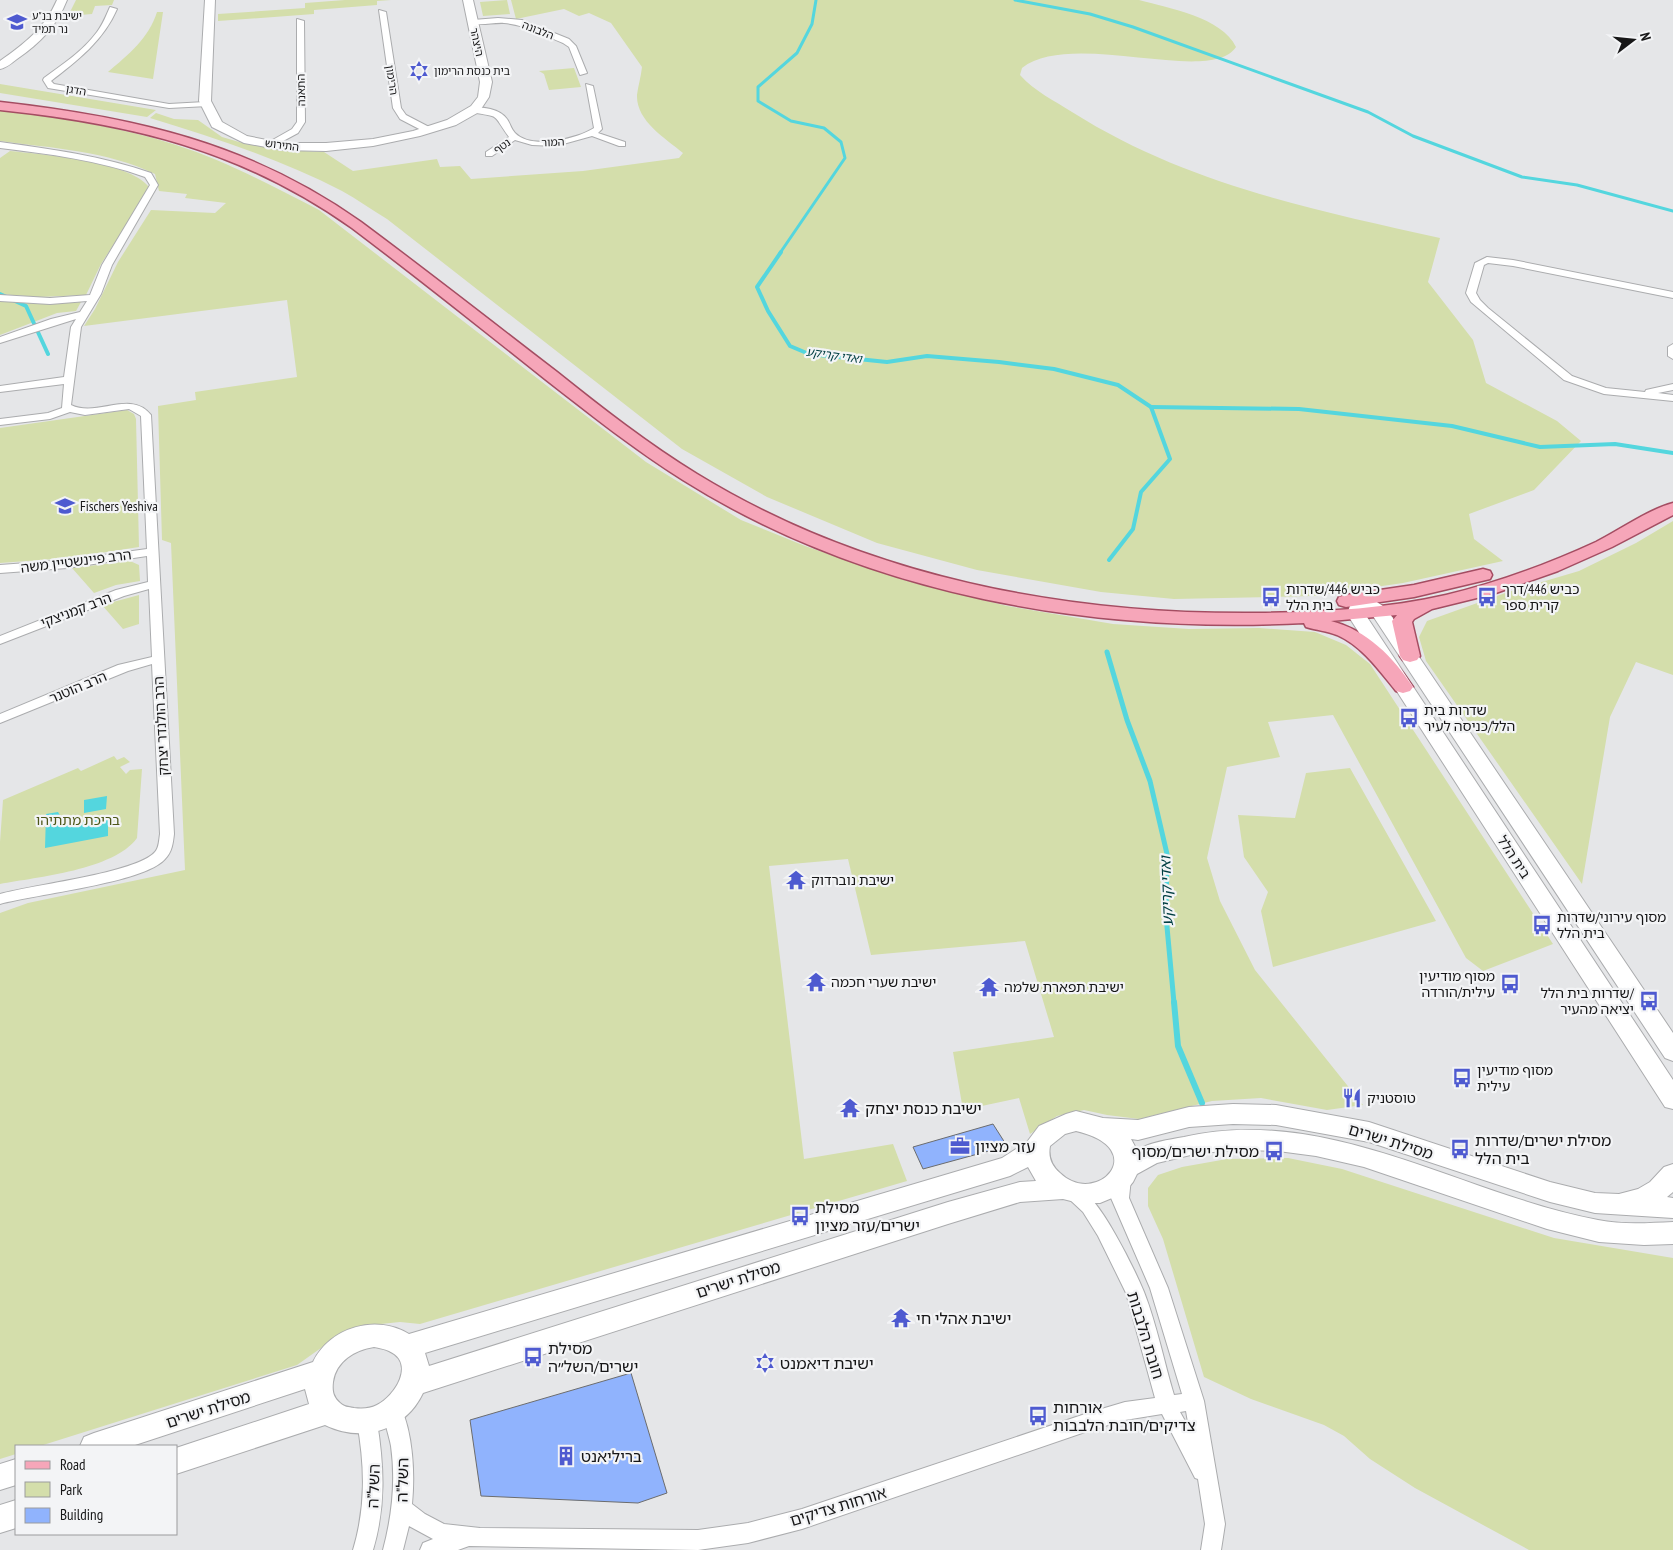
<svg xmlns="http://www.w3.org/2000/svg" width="1673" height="1550" font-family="'PT Sans Narrow','Noto Sans Hebrew',sans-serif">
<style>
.green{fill:#d4deab}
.water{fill:#54d6de}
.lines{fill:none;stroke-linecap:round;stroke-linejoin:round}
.stream-far3{stroke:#54d6de;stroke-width:3}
.stream-far2{stroke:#54d6de;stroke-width:4}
.stream-far1{stroke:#54d6de;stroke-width:5}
.stream{stroke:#54d6de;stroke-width:6}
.building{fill:#90b3fd;stroke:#6b6c6d}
.street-casing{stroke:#abacae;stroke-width:2}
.secondary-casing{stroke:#abacae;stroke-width:2}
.primary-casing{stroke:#a44d62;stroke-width:3}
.street{fill:#fff;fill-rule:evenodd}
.secondary{fill:#fff;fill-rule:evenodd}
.primary{fill:#f6a6b9;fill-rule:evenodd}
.labels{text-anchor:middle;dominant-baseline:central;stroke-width:4.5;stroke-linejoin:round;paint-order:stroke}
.far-poi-label{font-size:11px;fill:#161617;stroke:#f3f4f6;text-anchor:start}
.far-street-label{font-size:11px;fill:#161617;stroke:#f3f4f6}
.far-water-label{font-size:12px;font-style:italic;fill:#003e42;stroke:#f3f4f6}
.poi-label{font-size:14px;fill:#161617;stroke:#f3f4f6;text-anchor:start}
.street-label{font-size:14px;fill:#161617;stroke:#f3f4f6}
.park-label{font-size:14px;fill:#4e5719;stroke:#f3f4f6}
.water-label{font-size:15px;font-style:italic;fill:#003e42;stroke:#f3f4f6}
.near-poi-label{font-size:16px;fill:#161617;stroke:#f3f4f6;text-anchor:start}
.near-street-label{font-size:16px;fill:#161617;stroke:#f3f4f6}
</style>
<rect width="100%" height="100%" fill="#e5e6e8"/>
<g class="green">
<polygon points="76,0 114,0 112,5 95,6 92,14 68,16"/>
<polygon points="345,0 391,0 377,1 377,5 314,10 314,14 218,21 218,14 305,8 305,3"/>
<polygon points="507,0 510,14 483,16 480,2"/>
<path d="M511,0h628c29,8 83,17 97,47 -26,39 -164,-18 -214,21l-2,7c14,16 35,26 52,37 114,72 239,97 368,126l-12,44 45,58 13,43 71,38 24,20 -47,49 -65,24 5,25 29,22 -100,22 -90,13 -139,3 -73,-7 -124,-22 -100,-27 -110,-46 -85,-48 -295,-230c-15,-9 -30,-20 -45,-28 -61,-32 -127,-53 -192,-73l6,-5 18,6 24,1 24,17 24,7 37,6 41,2 29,19 84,-12 3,8 20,-1 11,13 112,-8 96,-13 4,-5c-18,-15 -47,-32 -46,-58 1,-9 4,-18 5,-28l-31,-44 -22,-10 -10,3 -15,-7 -48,10z"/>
<path d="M157,12h6l-10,67 -45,-7c20,-17 41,-34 49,-60z"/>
<polygon points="574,68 581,87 549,90 544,74 539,71"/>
<polygon points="0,84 156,110 147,117 0,93"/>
<path d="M0,110c60,8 118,16 176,35 50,16 96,41 143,65l327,252 95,58 64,26 99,34 103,26 106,18 76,5 70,-1 56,4 31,13 24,19 183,280 -70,27 -17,-13 -133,-243 -65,7 12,35 -53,10 -20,91 13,43 35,69 108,135 -36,5 -66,-12 -49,3 -73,18 -32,-4 -23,-5 -27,6 -27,18 -11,-36 -56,12 -10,-58 101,-15 -29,-96 -154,14 -23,-96 -79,7 35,293 89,-15 14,37 -487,143 -20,-2 -29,3 -26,6 -48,34 -257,81h-24v8l-16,5v-546l28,-10 157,-33 -14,-327 -9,-3 -4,-134 38,-6 -1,-8 102,-15 -10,-77 -203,26 11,-17 23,-47 33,-52 64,3 11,-10 -41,-5 2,-4 -28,-3 -4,-17c-47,-23 -104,-26 -155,-33z"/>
<path d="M10,151c30,3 120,11 138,35v5l-47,73 -15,31 -47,2 -39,-3v-136z"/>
<polygon points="0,301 43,304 81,302 76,311 57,313 0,335"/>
<polygon points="127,410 134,414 136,419 139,547 68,558 0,563 0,428"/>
<polygon points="1673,521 1673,675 1636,662 1610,717 1582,884 1426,661 1419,637 1427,621 1508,592 1579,571 1636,543"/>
<polygon points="130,561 139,565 140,581 116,585 94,593 72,568"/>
<polygon points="139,595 139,624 123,629 102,605"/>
<path d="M114,756l3,4 7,-3 6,5 -10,5 6,7 4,-4 12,-1 -5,69c-23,32 -100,39 -137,46v-42l3,-42 75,-32 3,3z"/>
<polygon points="1350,768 1436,921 1273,967 1261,911 1268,892 1244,857 1238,815 1295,818 1306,773"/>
<polygon points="1288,1158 1342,1169 1554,1238 1673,1258 1673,1550 1529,1550 1415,1488 1370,1459 1344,1436 1324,1425 1251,1399 1204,1377 1163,1239 1148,1206 1148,1188 1158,1175 1182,1167 1227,1159"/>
</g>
<g class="water">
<polygon points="107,796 106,809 84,813 84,800"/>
<path d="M58,812c9,19 35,8 50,5v19l-63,12 1,-34z"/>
</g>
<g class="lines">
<g class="stream-far3">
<polyline points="1015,0 1090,14 1133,27 1368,112 1413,136 1522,177 1577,185 1673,211"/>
<polyline points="780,253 845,158 841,142 824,128 791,121 758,101 758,87 797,53 812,24 816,0"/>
</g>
<g class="stream-far2">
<polyline points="781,252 757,287 768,311 790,346 809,354 887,362 927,356 999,362 1054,369 1118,385 1151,407 1170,459 1141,492 1133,529 1109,560"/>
<polyline points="0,294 26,306 48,354"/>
<polyline points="1151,407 1299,409 1452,426 1540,447 1615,444 1673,453"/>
</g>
<polyline class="stream-far1" points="1107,652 1127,720 1150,781 1167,854 1166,916 1174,1003"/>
<polyline class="stream" points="1174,1002 1178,1046 1202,1103"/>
</g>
<g class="building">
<polygon points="993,1124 1007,1146 923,1169 913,1147"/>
<polygon points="631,1373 667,1493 638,1503 481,1496 470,1420"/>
</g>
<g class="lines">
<defs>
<g id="street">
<path d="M110,7l7,2c-14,32 -39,51 -66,72l3,3 115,20 36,-2 4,2 -1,2 -39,2 -121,-20 -5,-8 1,-2c19,-14 39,-27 53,-46 6,-8 9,-16 13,-25z"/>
<polygon points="379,10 386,12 401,108 406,115 431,128 431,132 425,132 400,119 393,108"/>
<path d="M498,18l24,2 47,19 7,7 11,27 -7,2 -11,-28 -6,-4c-19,-8 -38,-18 -59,-20 -10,-1 -27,4 -35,-1l4,-2z"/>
<polygon points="297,19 304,21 305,122 298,133 272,147 268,144 269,142 292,129 297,122"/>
<path d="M586,84l7,2 9,43 -4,4 27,9v4h-6l-27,-10 -36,10 -24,-1 -17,-5 -23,16h-6v-4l23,-15c-18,-25 -7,-19 -38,-25v-4c11,-2 29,1 36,11 3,4 4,10 8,14 16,17 62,6 79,-5z"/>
<path d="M0,142c51,7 102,14 151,31l7,12 -46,80 -11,29 -20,33 -10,78c26,13 59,-16 80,10l23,419c-1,9 -2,18 -9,25 -21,24 -129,35 -165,45v-10c31,-9 137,-21 155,-42 4,-4 4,-12 5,-18l-8,-170 -24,7 -128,52v-9l118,-49 34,-8 -3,-68 -25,7 -124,48v-8l116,-46 32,-8 -1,-26 -80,12 -67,5v-8l67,-5 80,-11 -6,-133 -12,-7 -44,6 -15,-3 -20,7 -50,6v-6l48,-6 14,-5 2,-24 -64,8v-6l64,-9 7,-50 5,-8 -76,24v-6l51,-18 29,-7 7,-11 -37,3 -50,-3v-6l50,3 40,-3 12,-30 48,-80 -5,-8c-47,-17 -96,-23 -145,-29z"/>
<polygon points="1487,257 1513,260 1673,292 1673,298 1513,266 1488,263 1484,265 1476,293 1480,300 1488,308 1572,376 1606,388 1645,392 1646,390 1673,384 1673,390 1658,393 1673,395 1673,401 1604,394 1564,380 1471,302 1466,293 1475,263"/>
<polygon points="1673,344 1673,359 1668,356 1668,347"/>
<path d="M1122,1171l6,2 3,5 -2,20 39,90 36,113 21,123 -4,26h-20l4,-26 -7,-45 -3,-1 -33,-64 -37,6 -37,11 -286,98 -54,14 -50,7 -229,-4 -11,4h-38l3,-7 10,-4 -24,-13 -6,24h-20c9,-34 13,-68 8,-104 -2,-12 -10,-30 -5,-41l7,-3 7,3c13,29 15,68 12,99l13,10 19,10 36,4 218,2 50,-7 54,-14 286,-96 37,-11 30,-4 -29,-105 -28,-57 -15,-24 -16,-15 -3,-5 3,-5c4,-1 7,-3 11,0 22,11 56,81 66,105 13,33 20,70 30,103l8,-1 -32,-106 -39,-90 2,-20 3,-5zM1186,1411l3,17 -9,-16z"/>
<path d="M367,1413l7,3 3,6c7,44 9,84 -4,128h-20c13,-43 12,-84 4,-128l3,-6z"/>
</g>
<g id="secondary">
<path d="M57,0h10c-10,26 -27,43 -50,59 -5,4 -11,9 -17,10v-8c24,-17 45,-33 57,-61z"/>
<polygon points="205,0 215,0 211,101 222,122 247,136 282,143 326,143 373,139 413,131 447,120 471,106 478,97 480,82 463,0 473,0 492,82 489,97 479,112 456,125 420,136 373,146 326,151 282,150 244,143 212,127 199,101"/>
<polygon points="1360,594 1366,595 1386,608 1673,1033 1673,1061 1665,1058 1373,616 1366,611 1365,614 1673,1080 1673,1109 1665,1107 1347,614 1354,595"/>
<path d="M1233,1104l43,1 93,17 181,60 45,11 24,1 19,-5 12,-7 14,-15 9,-3v28l-6,5 6,1v20l-78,-5 -45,-11 -181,-60 -93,-17 -43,-1 -44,3 -51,13 -7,-1 6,11c14,-8 31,-10 47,-13 144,-33 277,57 414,83 24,5 50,3 75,2v22l-29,1 -45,-3 -52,-13 -183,-62 -48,-11 -38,-5 -39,-1 -40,3 -42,10 -20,11 -4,8 -9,11 -24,10h-21l-16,-4 -43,3 -72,22 -525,169c-18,38 -61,50 -98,32l-149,49v-26l133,-44 -4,-15 -173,57h-52l4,-9 10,-4 219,-71c17,-35 63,-48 96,-28l593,-176 25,-16 12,-16 27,-12 10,-3 27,7 35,2 51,-13zM1076,1131c77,18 20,77 -16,42 -9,-8 -12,-16 -10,-27l15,-12zM1028,1167l8,14 -16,1 -72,20 -519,164 -4,-13 585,-177zM374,1347c5,1 11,2 15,4 27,12 6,45 -12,54 -8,4 -15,4 -23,3 -6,-1 -10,-1 -14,-5 -7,-6 -8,-12 -7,-21 3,-21 22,-32 41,-35z"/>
<polygon points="16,1459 16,1485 0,1490 0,1464"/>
<polygon points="16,1500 16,1528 0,1533 0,1505"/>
</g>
<g id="primary">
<path d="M0,102c134,15 250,41 361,120 66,49 131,100 196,150 45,36 91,72 140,102 168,103 367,141 562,139 62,-1 126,-4 187,-18 51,-12 102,-31 150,-53 24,-12 51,-32 77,-39v12l-61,32 -54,24 -65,23 -61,15 -18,10 -2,3 8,34 -3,4 -7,2 -7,-2 -3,-4 -8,-35 5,-6 -66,6c36,9 62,36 82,66l-3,4 -7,2 -7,-2c-17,-21 -34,-45 -59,-56 -10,-4 -21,-5 -31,-8l-2,-4c-213,11 -438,-28 -621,-143 -48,-30 -93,-66 -138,-101 -64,-51 -128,-102 -193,-151 -110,-78 -220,-104 -352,-118z"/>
<polygon points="1483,569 1490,571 1492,575 1490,579 1414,597 1346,607 1339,605 1337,601 1339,597 1346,595 1414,585"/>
</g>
</defs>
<use href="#street" class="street-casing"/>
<use href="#secondary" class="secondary-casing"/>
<use href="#primary" class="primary-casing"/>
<use href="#street" class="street"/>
<use href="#secondary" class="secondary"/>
<use href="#primary" class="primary"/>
</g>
<defs>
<symbol id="school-bare" viewBox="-9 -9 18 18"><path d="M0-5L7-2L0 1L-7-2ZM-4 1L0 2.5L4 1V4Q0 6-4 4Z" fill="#4e5ad0" stroke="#f3f4f6" stroke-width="2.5" paint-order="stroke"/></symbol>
<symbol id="synagogue-bare" viewBox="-9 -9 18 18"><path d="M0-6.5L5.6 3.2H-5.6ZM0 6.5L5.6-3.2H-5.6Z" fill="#4e5ad0" stroke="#f3f4f6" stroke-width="2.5" paint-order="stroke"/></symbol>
<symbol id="university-bare" viewBox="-9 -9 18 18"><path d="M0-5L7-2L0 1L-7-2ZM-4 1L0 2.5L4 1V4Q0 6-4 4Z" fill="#4e5ad0" stroke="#f3f4f6" stroke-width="2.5" paint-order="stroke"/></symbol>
<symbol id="bus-bare" viewBox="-9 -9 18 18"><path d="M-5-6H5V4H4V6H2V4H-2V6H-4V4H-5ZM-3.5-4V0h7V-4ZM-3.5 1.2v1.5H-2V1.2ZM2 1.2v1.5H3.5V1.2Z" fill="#4e5ad0" stroke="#f3f4f6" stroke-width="2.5" paint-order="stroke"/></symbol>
<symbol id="temple-bare" viewBox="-9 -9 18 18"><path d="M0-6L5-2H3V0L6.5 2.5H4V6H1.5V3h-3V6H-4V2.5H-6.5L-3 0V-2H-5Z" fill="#4e5ad0" stroke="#f3f4f6" stroke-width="2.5" paint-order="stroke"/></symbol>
<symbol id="restaurant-bare" viewBox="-9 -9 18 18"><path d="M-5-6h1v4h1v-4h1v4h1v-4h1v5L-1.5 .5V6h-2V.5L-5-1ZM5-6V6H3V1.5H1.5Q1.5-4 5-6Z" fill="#4e5ad0" stroke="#f3f4f6" stroke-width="2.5" paint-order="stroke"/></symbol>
<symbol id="office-bare" viewBox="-9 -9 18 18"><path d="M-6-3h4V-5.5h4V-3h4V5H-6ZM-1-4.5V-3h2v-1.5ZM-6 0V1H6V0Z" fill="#4e5ad0" stroke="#f3f4f6" stroke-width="2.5" paint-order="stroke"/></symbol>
<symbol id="building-bare" viewBox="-9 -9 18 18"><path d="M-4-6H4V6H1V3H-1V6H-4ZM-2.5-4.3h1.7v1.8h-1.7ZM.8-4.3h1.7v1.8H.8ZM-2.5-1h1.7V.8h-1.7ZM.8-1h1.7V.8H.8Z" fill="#4e5ad0" stroke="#f3f4f6" stroke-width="2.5" paint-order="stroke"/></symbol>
</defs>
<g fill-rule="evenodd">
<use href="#school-bare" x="3" y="8" width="28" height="28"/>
<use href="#synagogue-bare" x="405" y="57" width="28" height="28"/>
<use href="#university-bare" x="51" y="492" width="28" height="28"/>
<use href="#bus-bare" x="1257" y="583" width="28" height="28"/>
<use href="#bus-bare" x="1473" y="583" width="28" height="28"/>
<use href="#bus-bare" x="1395" y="704" width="28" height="28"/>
<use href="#temple-bare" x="782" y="866" width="28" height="28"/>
<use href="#bus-bare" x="1528" y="911" width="28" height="28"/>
<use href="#temple-bare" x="802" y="968" width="28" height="28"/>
<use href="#bus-bare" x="1496" y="970" width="28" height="28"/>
<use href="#temple-bare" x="975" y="973" width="28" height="28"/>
<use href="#bus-bare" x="1635" y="987" width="28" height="28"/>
<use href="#bus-bare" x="1448" y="1064" width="28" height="28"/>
<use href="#restaurant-bare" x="1338" y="1084" width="28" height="28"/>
<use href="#temple-bare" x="836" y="1094" width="28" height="28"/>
<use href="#office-bare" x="946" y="1132" width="28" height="28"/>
<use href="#bus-bare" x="1446" y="1135" width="28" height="28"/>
<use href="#bus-bare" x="1260" y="1137" width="28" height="28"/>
<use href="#bus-bare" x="786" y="1202" width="28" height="28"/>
<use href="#temple-bare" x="887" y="1304" width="28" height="28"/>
<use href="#bus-bare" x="519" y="1343" width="28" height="28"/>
<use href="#synagogue-bare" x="751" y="1349" width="28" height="28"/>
<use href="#bus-bare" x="1024" y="1402" width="28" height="28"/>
<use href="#building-bare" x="552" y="1442" width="28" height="28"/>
</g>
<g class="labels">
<g class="far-poi-label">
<text x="32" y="16">ישיבת בנ"ע<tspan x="32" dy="13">נר תמיד</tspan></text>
<text x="434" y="71">בית כנסת הרימון</text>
</g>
<g class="far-street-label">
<text transform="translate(538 30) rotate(21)">הלבונה</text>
<text transform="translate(477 42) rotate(78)">היצהר</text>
<text transform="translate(392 80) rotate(81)">הרימון</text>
<text transform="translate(76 90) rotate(10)">הדגן</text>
<text transform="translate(301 90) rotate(-91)">התאנה</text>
<text transform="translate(553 142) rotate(-2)">המור</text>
<text transform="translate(282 145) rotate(7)">התירוש</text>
<text transform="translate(502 146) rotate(-35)">נטף</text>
</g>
<g class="far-water-label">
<text transform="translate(834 355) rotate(8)">ואדי קריקע</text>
</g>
<g class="poi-label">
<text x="80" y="506">Fischers Yeshiva</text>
<text x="1286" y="589">כביש 446/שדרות<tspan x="1286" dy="16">בית הלל</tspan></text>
<text x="1502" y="589">כביש 446/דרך<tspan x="1502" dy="16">קרית ספר</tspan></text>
<text x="1424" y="710">שדרות בית<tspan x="1424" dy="16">הלל/כניסה לעיר</tspan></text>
<text x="811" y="880">ישיבת נוברדוק</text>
<text x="1557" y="917">מסוף עירוני/שדרות<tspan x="1557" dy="16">בית הלל</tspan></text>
<text x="1495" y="976" text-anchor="end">מסוף מודיעין<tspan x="1495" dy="16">עילית/הורדה</tspan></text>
<text x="831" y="982">ישיבת שערי חכמה</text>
<text x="1004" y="987">ישיבת תפארת שלמה</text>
<text x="1634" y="993" text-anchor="end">שדרות בית הלל/<tspan x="1634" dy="16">יציאה מהעיר</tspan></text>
<text x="1477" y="1070">מסוף מודיעין<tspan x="1477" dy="16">עילית</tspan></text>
<text x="1367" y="1098">טוסטניק</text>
</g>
<g class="street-label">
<text transform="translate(76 561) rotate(-7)">הרב פיינשטיין משה</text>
<text transform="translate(76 610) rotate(-21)">הרב קמניצקי</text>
<text transform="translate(78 687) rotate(-23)">הרב הוטנר</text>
<text transform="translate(161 726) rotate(-93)">הרב הולנדר יצחק</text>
<text transform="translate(1514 857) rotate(57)">בית הלל</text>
</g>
<g class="park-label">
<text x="78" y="820">בריכת מתתיהו</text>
</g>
<g class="water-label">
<text transform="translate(1166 891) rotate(-92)">ואדי קריקע</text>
</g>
<g class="near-poi-label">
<text x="865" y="1108">ישיבת כנסת יצחק</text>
<text x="1475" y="1140">מסילת ישרים/שדרות<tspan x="1475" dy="18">בית הלל</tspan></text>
<text x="975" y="1146">עזר מציון</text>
<text x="1259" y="1151" text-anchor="end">מסילת ישרים/מסוף</text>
<text x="815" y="1207">מסילת<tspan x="815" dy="18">ישרים/עזר מציון</tspan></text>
<text x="916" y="1318">ישיבת אהלי חי</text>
<text x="548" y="1348">מסילת<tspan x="548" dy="18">ישרים/השל״ה</tspan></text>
<text x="780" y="1363">ישיבת דיאמנט</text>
<text x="1053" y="1407">אורחות<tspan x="1053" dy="18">צדיקים/חובת הלבבות</tspan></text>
<text x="581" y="1456">בריליאנט</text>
</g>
<g class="near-street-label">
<text transform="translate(1391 1141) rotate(17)">מסילת ישרים</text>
<text transform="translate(738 1279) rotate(-18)">מסילת ישרים</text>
<text transform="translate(1146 1335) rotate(73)">חובת הלבבות</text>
<text transform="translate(208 1409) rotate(-18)">מסילת ישרים</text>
<text transform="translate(402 1480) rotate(-89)">השל"ה</text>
<text transform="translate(373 1486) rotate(-88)">השל”ה</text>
<text transform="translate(838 1506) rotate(-17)">אורחות צדיקים</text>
</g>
</g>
<rect x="15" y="1445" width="162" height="90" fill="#f3f4f6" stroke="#9b9b9d"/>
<rect x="25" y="1461" width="25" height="8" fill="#f6a6b9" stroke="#9b9b9d"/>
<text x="60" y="1470" font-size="15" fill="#161617">Road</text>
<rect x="25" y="1482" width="25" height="15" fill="#d4deab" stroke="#9b9b9d"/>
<text x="60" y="1495" font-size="15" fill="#161617">Park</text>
<rect x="25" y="1508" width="25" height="15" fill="#90b3fd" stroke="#9b9b9d"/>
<text x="60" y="1520" font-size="15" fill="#161617">Building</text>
<g transform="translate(1633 40) rotate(74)" stroke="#f3f4f6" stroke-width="4" paint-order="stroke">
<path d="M0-4L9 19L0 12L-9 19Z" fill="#161617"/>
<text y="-8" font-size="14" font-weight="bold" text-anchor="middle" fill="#161617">N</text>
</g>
</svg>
